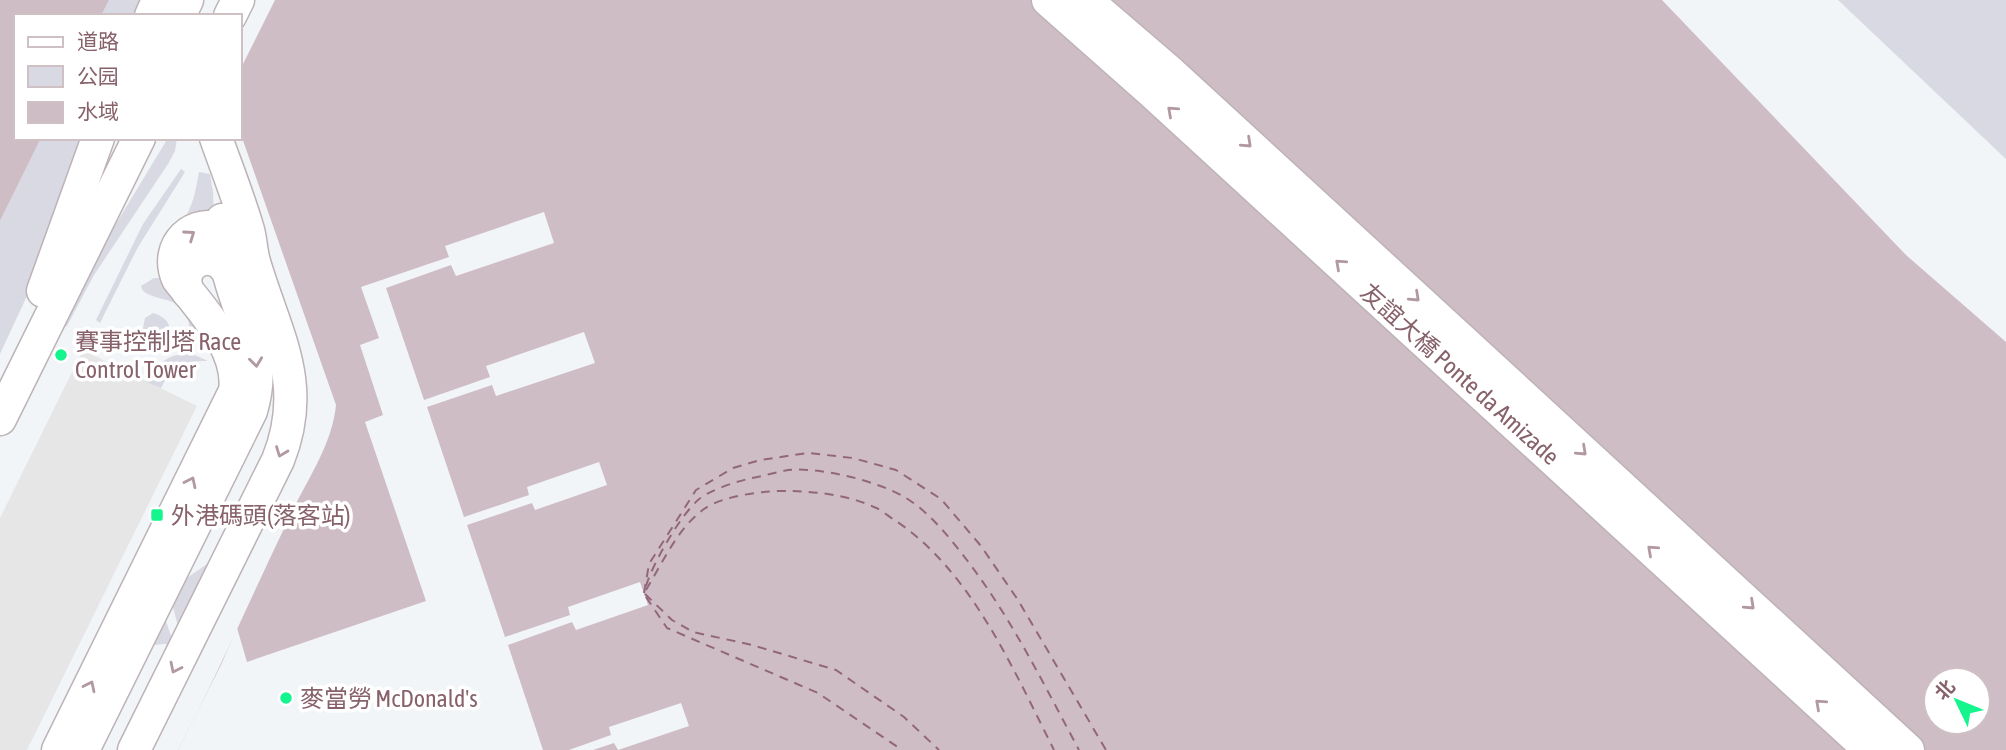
<svg xmlns="http://www.w3.org/2000/svg" width="2006" height="750" font-family="'Asap Condensed','Noto Sans SC',sans-serif">
<style>
.built{fill:#e6e6e7}
.green{fill:#d8d9e3}
.water{fill:#cfbdc5;fill-rule:evenodd}
.pier{fill:#f2f5f7}
.lines{fill:none;stroke-linecap:round;stroke-linejoin:round}
.ferry{stroke:#926779;stroke-width:2;stroke-dasharray:9 7;stroke-linecap:butt}
.primary-casing{stroke:#bdb3b6;stroke-width:35}
.primary{stroke:#fff;stroke-width:32}
.oneway{stroke:#b1999f}
.poi-dot{fill:#14f58d;stroke:#fff;stroke-width:2.5}
.labels{text-anchor:middle;dominant-baseline:central;stroke-width:7;stroke-linejoin:round;paint-order:stroke}
.poi-label{font-size:24px;fill:#87626b;stroke:#fff;text-anchor:start}
.street-label{font-size:24px;fill:#87626b;stroke:#fff}
</style>
<rect width="100%" height="100%" fill="#f2f5f7"/>
<polygon class="built" points="83,350 197,406 27,750 0,750 0,518"/>
<g class="green">
<polygon points="109,0 140,0 133,16 101,16"/>
<polygon points="1838,0 2006,0 2006,159"/>
<polygon points="41,138 90,138 39,270 0,354 0,221"/>
<polygon points="168,138 177,138 175,151 168,164 94,275 67,326 53,328"/>
<polygon points="181,169 185,172 138,247 100,323 96,320 143,224"/>
<path d="M199,172l11,2 3,18 1,27 -54,40c2,-16 19,-29 26,-43 8,-14 10,-28 13,-44z"/>
<path d="M154,278h7l59,72 -16,-6 -16,-3c10,-54 -42,-34 -47,-55z"/>
<path d="M153,313c13,4 17,10 18,22l-7,10 -17,6 -4,-23 2,-10z"/>
<path d="M190,353l18,8c-25,0 -35,4 -47,27l-15,-6c12,-20 21,-27 44,-29z"/>
<polygon points="213,560 185,637 178,626 171,600 178,584"/>
<polygon points="160,603 171,636 181,645 163,644 148,646"/>
</g>
<g class="water">
<polygon points="0,0 109,0 101,16 16,16 16,138 41,138 0,221"/>
<path d="M275,0h1387l244,255 100,87v408h-1828c40,-76 74,-155 111,-232 17,-37 43,-72 47,-113l-96,-273v-62zM1936,680h42v42h-42z"/>
</g>
<g class="pier">
<polygon points="544,212 554,243 456,276 451,265 386,288 424,400 490,377 486,366 584,332 595,363 496,396 492,385 427,407 464,517 529,495 527,487 599,462 607,485 535,510 532,503 467,525 505,637 570,615 568,607 640,582 648,605 576,630 572,622 508,645 543,750 178,750 221,665 237,628 247,662 426,601 365,422 383,415 360,345 379,338 361,287 449,257 445,246"/>
<polygon points="681,703 689,726 618,750 614,743 593,750 569,750 611,735 609,727"/>
</g>
<g class="lines">
<g class="ferry">
<path d="M646,586c7,-23 34,-70 52,-86 11,-10 40,-19 54,-22 12,-2 24,-6 36,-8 33,-3 90,11 118,28 21,13 38,33 53,52 49,61 83,131 120,200"/>
<path d="M646,590c17,-28 31,-61 58,-81 19,-14 65,-19 87,-18 28,1 57,4 83,16 8,3 15,10 22,14 76,51 118,150 158,229"/>
<polyline points="644,593 649,564 696,490 733,468 760,460 808,453 853,458 896,470 941,499 981,546 1018,600 1106,750"/>
<polyline points="645,594 672,620 693,632 752,645 836,670 904,717 939,750"/>
<polyline points="646,597 667,628 818,693 902,750"/>
</g>
<defs>
<g id="primary">
<polyline points="1048,0 1152,92 1870,750"/>
<polyline points="1086,0 1171,73 1908,750"/>
<polyline points="151,16 158,0"/>
<polyline points="179,16 187,0"/>
<polyline points="230,16 238,0"/>
<polyline points="43,291 98,138"/>
<path d="M188,292c-13,-29 26,-48 41,-18"/>
<polyline points="0,419 139,138"/>
<path d="M58,750l177,-359c6,-41 -33,-81 -57,-112 -15,-33 16,-63 48,-48 12,6 19,19 27,29"/>
<path d="M83,750l168,-339c17,-57 -9,-84 -22,-137 -4,-17 -5,-37 -7,-54"/>
<path d="M134,750l144,-290c31,-77 -3,-126 -24,-198 -3,-10 -3,-21 -6,-32 -9,-31 -21,-61 -32,-92"/>
</g>
</defs>
<use href="#primary" class="primary-casing"/>
<use href="#primary" class="primary"/>
</g>
<defs><path id="oneway-chevron" d="M-2-3.5L2.5 0L-2 3.5" fill="none" stroke-width="1.6" stroke-linecap="round" stroke-linejoin="round" transform="scale(1.75)"/></defs>
<g class="oneway">
<use href="#oneway-chevron" transform="translate(1172 111) rotate(-138)"/>
<use href="#oneway-chevron" transform="translate(1247 143) rotate(43)"/>
<use href="#oneway-chevron" transform="translate(190 235) rotate(-35)"/>
<use href="#oneway-chevron" transform="translate(1340 264) rotate(-138)"/>
<use href="#oneway-chevron" transform="translate(1415 297) rotate(43)"/>
<use href="#oneway-chevron" transform="translate(256 362) rotate(83)"/>
<use href="#oneway-chevron" transform="translate(1582 451) rotate(43)"/>
<use href="#oneway-chevron" transform="translate(281 452) rotate(111)"/>
<use href="#oneway-chevron" transform="translate(191 482) rotate(-64)"/>
<use href="#oneway-chevron" transform="translate(1652 550) rotate(-138)"/>
<use href="#oneway-chevron" transform="translate(1750 605) rotate(43)"/>
<use href="#oneway-chevron" transform="translate(175 668) rotate(116)"/>
<use href="#oneway-chevron" transform="translate(90 686) rotate(-64)"/>
<use href="#oneway-chevron" transform="translate(1820 704) rotate(-138)"/>
</g>
<g class="poi-dot">
<circle cx="61" cy="355" r="7"/>
<rect x="150" y="508" width="14" height="14" rx="3.5"/>
<circle cx="286" cy="698" r="7"/>
</g>
<g class="labels">
<g class="poi-label">
<text x="75" y="341">賽事控制塔 Race<tspan x="75" dy="28">Control Tower</tspan></text>
<text x="171" y="515">外港碼頭(落客站)</text>
<text x="300" y="698">麥當勞 McDonald's</text>
</g>
<g class="street-label">
<text transform="translate(1460 374) rotate(42)">友誼大橋 Ponte da Amizade</text>
</g>
</g>
<rect x="14" y="14" width="228" height="126" fill="#ffffff" stroke="#cfc0c4" stroke-width="2"/>
<rect x="28" y="37" width="35" height="10" fill="#ffffff" stroke="#cfc0c4" stroke-width="2"/>
<text x="77" y="49" font-size="21" fill="#87626b">道路</text>
<rect x="28" y="66" width="35" height="21" fill="#d8d9e3" stroke="#cfc0c4" stroke-width="2"/>
<text x="77" y="84" font-size="21" fill="#87626b">公园</text>
<rect x="28" y="102" width="35" height="21" fill="#cfbdc5" stroke="#cfc0c4" stroke-width="2"/>
<text x="77" y="119" font-size="21" fill="#87626b">水域</text>
<g transform="translate(1957 701) rotate(313)"><circle r="33" fill="#ffffff" stroke="#cfc0c4" stroke-width="2"/>
<path d="M0-5L12 26L0 18L-12 26Z" fill="#14f58d"/>
<text y="-10" font-size="19" font-weight="bold" text-anchor="middle" fill="#87626b">北</text>
</g>
</svg>
